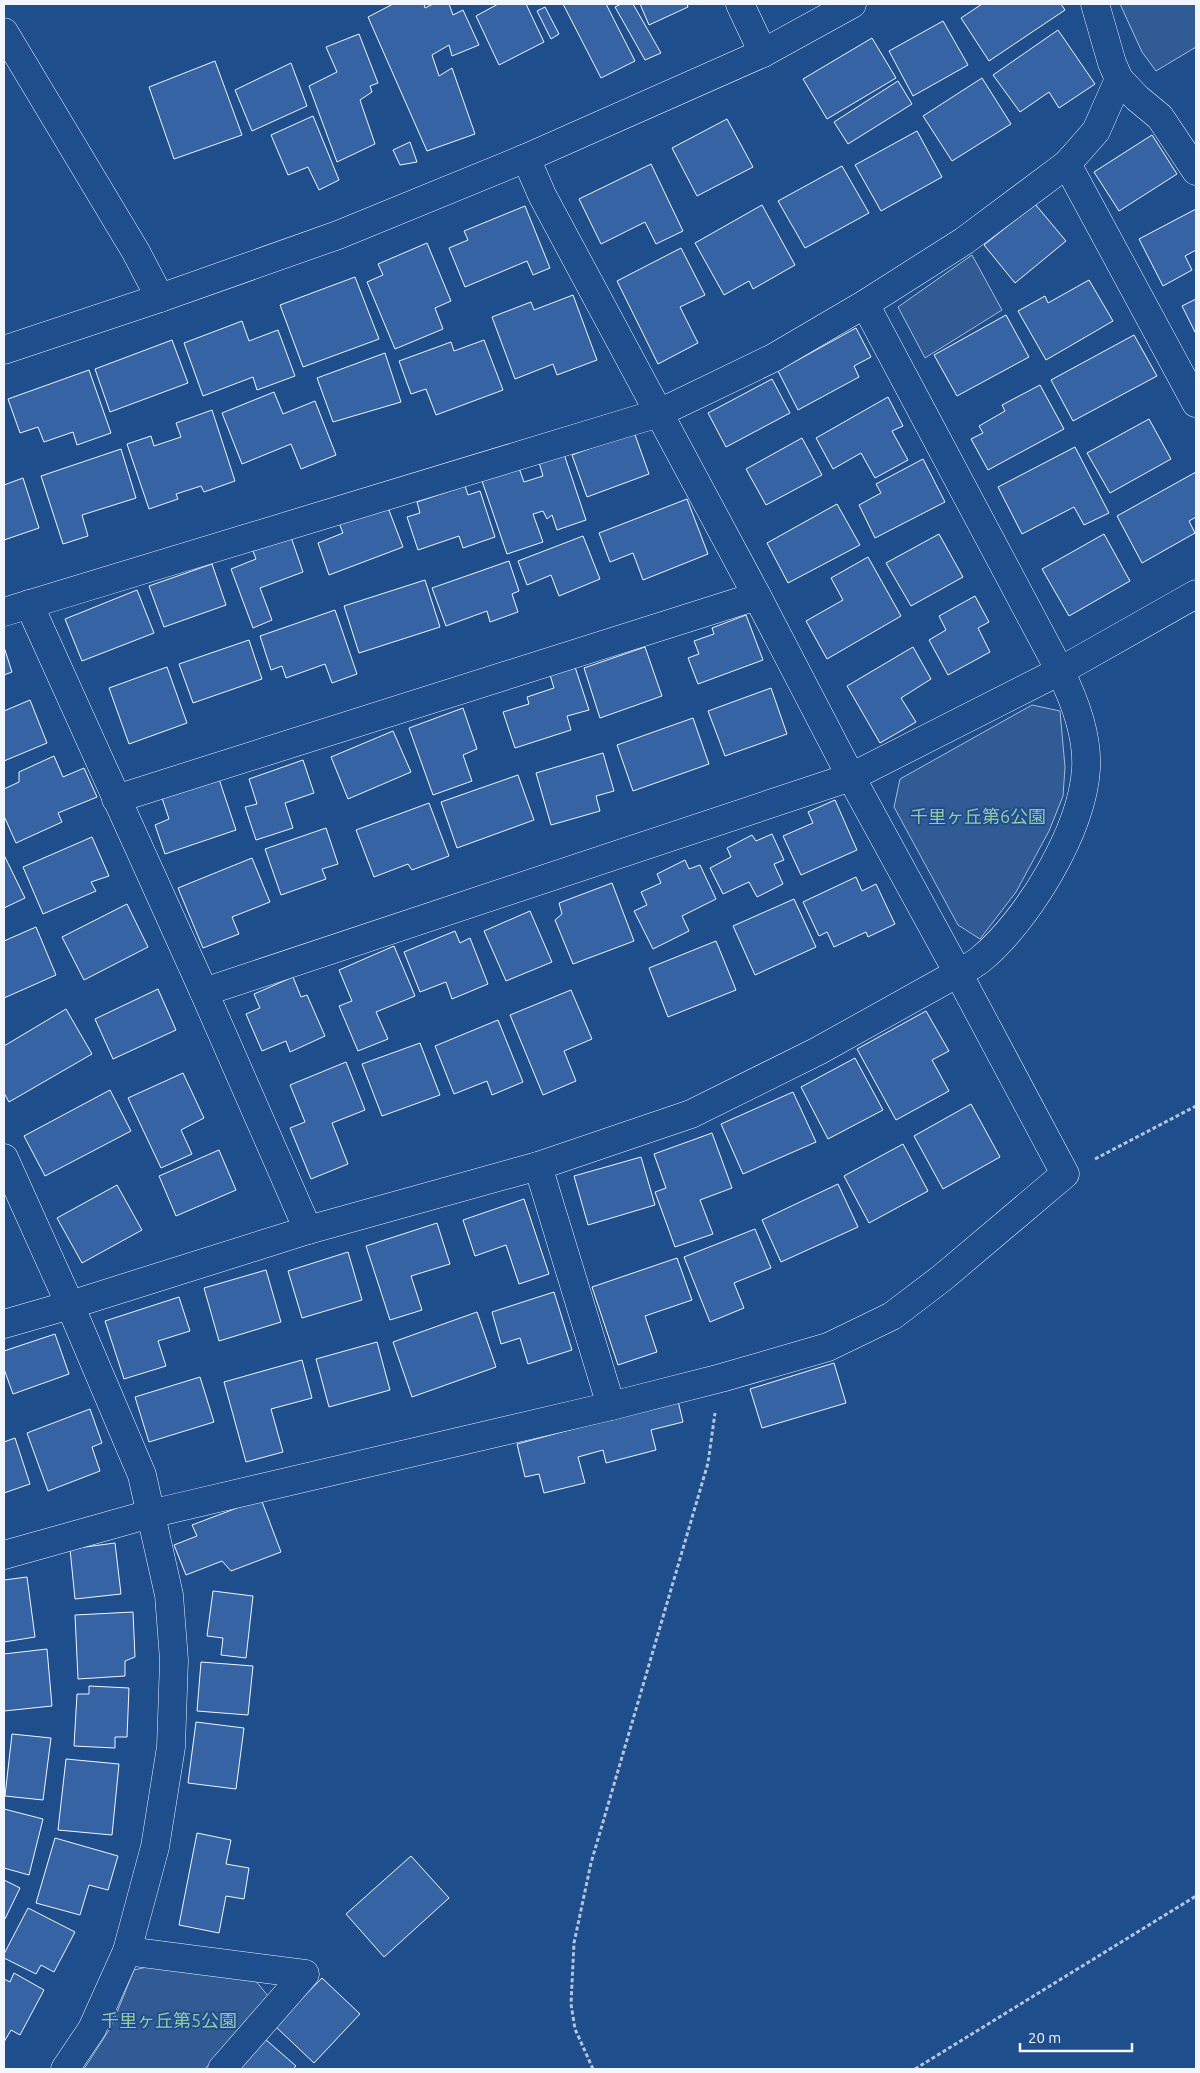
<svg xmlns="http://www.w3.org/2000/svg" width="1200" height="2073" font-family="Ubuntu,'Noto Sans JP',sans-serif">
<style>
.built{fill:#305b95;stroke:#a8bbd7}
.building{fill:#3563a3;stroke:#f2f6ff}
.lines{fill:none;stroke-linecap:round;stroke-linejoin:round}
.minor-casing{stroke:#f2f6ff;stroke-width:29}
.path{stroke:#b3c4dc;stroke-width:3;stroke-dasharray:4 2.5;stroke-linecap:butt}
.minor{stroke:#1f4e8c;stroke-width:28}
.labels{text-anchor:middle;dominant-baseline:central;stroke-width:4;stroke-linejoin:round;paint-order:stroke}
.park-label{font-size:18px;fill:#97c8a6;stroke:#1f4e8c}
</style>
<rect width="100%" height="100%" fill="#1f4e8c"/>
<g class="built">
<polygon points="1120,4 1196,4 1196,47 1156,71 1142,52"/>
<polygon points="972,255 1002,310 925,358 898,307"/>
<polygon points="1032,705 1060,711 1065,767 1063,796 1049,831 1016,892 980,939 958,925 894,807 900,779"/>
<polygon points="147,1967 255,1980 268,1996 205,2069 84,2069 111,2027 134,1970"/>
</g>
<g class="building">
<polygon points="393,4 424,4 425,8 433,4 449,4 453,15 463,10 479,45 452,56 449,45 432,55 439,76 452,68 475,134 427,151 368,17"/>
<polygon points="498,4 526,4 544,42 499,65 476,16"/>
<polygon points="563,4 606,4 635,61 601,78"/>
<polygon points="621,4 633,4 661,53 645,60 615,7"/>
<polygon points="640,4 687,4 688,7 649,25"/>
<polygon points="982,4 1061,4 1065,10 989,61 961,18"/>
<polygon points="545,7 559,34 551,39 537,11"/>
<polygon points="943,21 968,65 913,96 889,51"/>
<polygon points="1058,30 1095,84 1059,108 1049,92 1020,112 993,75"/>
<polygon points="359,34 378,83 370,86 372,92 360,100 375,144 337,162 309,86 337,72 326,47"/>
<polygon points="872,38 896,78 827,119 803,79"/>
<polygon points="215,61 242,135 174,159 149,87"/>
<polygon points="291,63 307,106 252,131 235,90"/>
<polygon points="982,78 1011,124 952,161 923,116"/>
<polygon points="898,81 912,104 848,144 834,122"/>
<polygon points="313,116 339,180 319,190 308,167 288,175 271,135"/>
<polygon points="727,119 753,167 697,196 672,148"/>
<polygon points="917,131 942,177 881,211 855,165"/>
<polygon points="1152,135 1177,174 1119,211 1094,172"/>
<polygon points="410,142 417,162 400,165 393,150"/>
<polygon points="651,164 683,231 656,244 645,222 601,244 579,199"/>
<polygon points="842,166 869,213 805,248 778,201"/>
<polygon points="1035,204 1066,241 1015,283 984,245"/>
<polygon points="762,205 795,265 753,289 749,281 724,295 695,243"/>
<polygon points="525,206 550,268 533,275 527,261 465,287 449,248 468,240 464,231"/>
<polygon points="1196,209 1196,250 1185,256 1192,270 1163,286 1139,239"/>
<polygon points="427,243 451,301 435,308 443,329 395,349 367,282 383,275 378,264"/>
<polygon points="681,248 705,295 680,307 698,343 658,364 617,281"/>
<polygon points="355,277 379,339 303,367 280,305"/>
<polygon points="1089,280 1113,321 1046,360 1018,311 1045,296 1048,303"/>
<polygon points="573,295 597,360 557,375 553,364 515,379 492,317 531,302 534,310"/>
<polygon points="1196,299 1196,334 1182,306"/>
<polygon points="1006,315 1029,357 957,396 934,355"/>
<polygon points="242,321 249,341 278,330 295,376 257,390 253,377 203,396 184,343"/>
<polygon points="856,328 871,357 854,366 859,377 798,410 778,371"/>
<polygon points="1134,335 1157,376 1073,421 1051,380"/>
<polygon points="172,340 188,383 110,412 95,369"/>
<polygon points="484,340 503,390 436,415 426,389 411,394 399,361 451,342 454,351"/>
<polygon points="385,353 401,402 333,422 317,378"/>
<polygon points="89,370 111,433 77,445 73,432 44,442 38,427 20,433 8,399"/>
<polygon points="772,379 790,413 726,447 708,413"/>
<polygon points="1040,385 1064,429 988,470 971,439 983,433 979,426 1005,411 1002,405"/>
<polygon points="274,392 283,414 315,401 336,455 301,469 291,444 242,464 222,413"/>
<polygon points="888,397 903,426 892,431 908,460 875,478 861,453 833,469 816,438"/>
<polygon points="212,410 235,481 204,492 201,486 176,494 178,499 149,509 127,444 151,436 154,446 181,437 176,423"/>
<polygon points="1149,419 1171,459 1110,493 1087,453"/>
<polygon points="634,432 649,474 587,497 572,455"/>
<polygon points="802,438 822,475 766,505 746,469"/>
<polygon points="1075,447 1109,513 1084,525 1074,507 1022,534 998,487"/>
<polygon points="121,449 136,498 82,515 88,536 63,544 41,476"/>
<polygon points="564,454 586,520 557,530 552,515 547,519 543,511 533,514 543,542 507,554 482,481 519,468 524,482 543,476 539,462"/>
<polygon points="923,459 945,502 875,538 859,505 881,493 876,484"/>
<polygon points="1196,472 1196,517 1189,521 1195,533 1142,563 1117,516"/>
<polygon points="23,478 39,528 4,540 4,485"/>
<polygon points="465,486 468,495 480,491 495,537 463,548 459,536 418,550 407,517 420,513 417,502"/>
<polygon points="687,499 708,554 643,580 633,553 610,562 599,533"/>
<polygon points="837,504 860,545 788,583 767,543"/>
<polygon points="387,505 403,547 329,575 318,543 343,533 339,523"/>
<polygon points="939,534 963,577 911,606 886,563"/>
<polygon points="1104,534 1130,581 1069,616 1042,569"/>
<polygon points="583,536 600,579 559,596 551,575 527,585 518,561"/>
<polygon points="291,537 303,572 260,588 272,620 253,628 231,569 256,559 253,551"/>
<polygon points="868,557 901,616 827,659 806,621 843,600 831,578"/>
<polygon points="509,561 519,591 512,594 518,612 490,622 487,611 446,626 432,588"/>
<polygon points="212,564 226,605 164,627 149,586"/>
<polygon points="425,580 440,627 359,653 344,606"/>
<polygon points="137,590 154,633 82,661 65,619"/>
<polygon points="975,596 989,622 978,628 990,652 948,675 929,640 946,630 939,616"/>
<polygon points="335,610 357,674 332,683 325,664 286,678 282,666 271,670 260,636"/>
<polygon points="746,615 763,660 698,684 688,658 699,654 694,641 714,634 712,628"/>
<polygon points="249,640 262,679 193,703 179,664"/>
<polygon points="4,647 12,672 4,675"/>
<polygon points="645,647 662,696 600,718 584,668"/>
<polygon points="913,647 931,679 901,698 916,722 880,743 847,686"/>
<polygon points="167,667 187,723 129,744 109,688"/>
<polygon points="575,667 589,710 567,716 571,730 515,748 503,712 529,704 527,697 554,688 550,675"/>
<polygon points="771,688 787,734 725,756 708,711"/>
<polygon points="30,700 47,743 4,761 4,711"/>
<polygon points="463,708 477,749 463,755 472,781 433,795 409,728"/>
<polygon points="693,718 709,764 633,791 617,745"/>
<polygon points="393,731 411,772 348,799 331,757"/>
<polygon points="603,753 614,791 596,796 600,811 551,825 536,773"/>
<polygon points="54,756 63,777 84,768 97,797 58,813 62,822 16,843 4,816 4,789 19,782 19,772"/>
<polygon points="303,760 314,793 285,803 293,828 256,840 245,807 257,804 249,779"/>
<polygon points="518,775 534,820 457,848 441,802"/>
<polygon points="219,779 236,830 165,854 155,825 169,819 162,798"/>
<polygon points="835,800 857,850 801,875 783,836 813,823 808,812"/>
<polygon points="429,803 449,856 412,870 408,864 374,877 356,830"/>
<polygon points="326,828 338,864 322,869 326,879 281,895 265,849"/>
<polygon points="772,834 784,860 774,864 783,884 757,897 749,882 723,894 710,868 731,857 727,848 752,835 756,841"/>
<polygon points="92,837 109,876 91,882 96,891 43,914 23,867"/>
<polygon points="4,855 25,898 4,908"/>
<polygon points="252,858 270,902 232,917 239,934 203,948 178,888"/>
<polygon points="685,860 689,869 700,865 716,899 682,916 689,931 653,949 634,911 647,905 641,892 661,883 657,874"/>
<polygon points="856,877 862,891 876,884 895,924 868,937 866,932 834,947 827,932 819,936 803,902"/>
<polygon points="612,883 634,941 573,964 555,920 562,914 559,903"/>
<polygon points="794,899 816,947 755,975 733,926"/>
<polygon points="127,904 148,947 84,980 62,937"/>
<polygon points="530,911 552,962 506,981 484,931"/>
<polygon points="36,927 56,975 4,998 4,941"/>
<polygon points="455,931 460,943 470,938 488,984 452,999 446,982 420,992 404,952"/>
<polygon points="716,941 736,990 668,1017 649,968"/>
<polygon points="394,946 415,996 376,1012 388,1039 358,1051 339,1006 352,1001 339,970"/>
<polygon points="293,977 301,997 307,995 325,1036 290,1052 286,1041 262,1051 246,1014 260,1008 254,994"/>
<polygon points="158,989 176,1030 113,1059 95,1019"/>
<polygon points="571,990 592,1039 564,1051 576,1081 543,1095 510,1015"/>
<polygon points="66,1009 92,1054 9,1102 4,1093 4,1046"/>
<polygon points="926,1011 949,1051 932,1060 949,1091 896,1120 857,1049"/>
<polygon points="498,1020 523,1082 492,1095 487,1081 454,1094 435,1046"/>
<polygon points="420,1043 440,1095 382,1116 362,1064"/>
<polygon points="855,1058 883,1110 828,1139 801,1087"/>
<polygon points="346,1062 365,1110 332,1123 348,1164 311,1179 290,1128 305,1122 290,1085"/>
<polygon points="183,1073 204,1118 181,1130 192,1154 161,1168 128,1098"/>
<polygon points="110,1090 131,1131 45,1176 24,1136"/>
<polygon points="793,1092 816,1142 743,1174 721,1124"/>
<polygon points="971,1104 1000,1157 943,1189 914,1136"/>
<polygon points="712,1133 732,1188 700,1200 713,1234 675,1247 655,1192 666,1188 654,1154"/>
<polygon points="903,1144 928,1191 869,1223 844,1176"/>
<polygon points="219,1150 236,1190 176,1216 159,1176"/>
<polygon points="641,1157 655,1205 588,1225 574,1176"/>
<polygon points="838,1184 858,1227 781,1262 762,1220"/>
<polygon points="117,1185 142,1230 82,1263 57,1218"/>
<polygon points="524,1199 549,1274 519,1284 506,1245 475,1256 463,1220"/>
<polygon points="437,1223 450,1264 411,1276 422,1310 390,1320 366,1246"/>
<polygon points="755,1229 771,1268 734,1283 744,1308 710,1322 684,1257"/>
<polygon points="348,1252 362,1300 302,1318 288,1271"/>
<polygon points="677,1258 692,1300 645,1316 657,1352 618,1365 592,1287"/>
<polygon points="266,1270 281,1322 219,1341 204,1288"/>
<polygon points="554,1292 572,1350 528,1364 520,1338 501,1344 492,1312"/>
<polygon points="179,1297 190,1331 158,1341 166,1366 124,1379 105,1321"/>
<polygon points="477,1312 496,1367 412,1397 393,1342"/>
<polygon points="55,1334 69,1374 13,1394 4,1369 4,1351"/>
<polygon points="377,1342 390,1390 329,1407 316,1359"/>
<polygon points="302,1360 312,1398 271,1409 283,1452 246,1462 224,1382"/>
<polygon points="834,1363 846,1403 762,1428 750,1389"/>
<polygon points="200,1377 214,1422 149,1442 135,1397"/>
<polygon points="678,1401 683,1422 651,1430 656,1450 606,1463 603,1450 578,1457 585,1483 544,1493 539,1474 525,1477 517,1444"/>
<polygon points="90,1409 102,1443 92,1447 100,1471 48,1491 27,1433"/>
<polygon points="15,1438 30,1484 4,1493 4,1442"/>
<polygon points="261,1499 281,1552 231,1571 222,1561 186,1575 174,1545 197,1536 192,1525"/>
<polygon points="115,1543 121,1594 75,1599 70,1549"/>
<polygon points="27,1577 35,1637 4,1642 4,1580"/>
<polygon points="213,1591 253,1596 246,1658 221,1655 223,1638 207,1636"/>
<polygon points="133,1612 135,1657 125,1661 125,1676 78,1679 75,1615"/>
<polygon points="47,1649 52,1706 4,1711 4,1654"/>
<polygon points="201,1662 253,1666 248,1715 197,1711"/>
<polygon points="89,1686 129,1688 127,1737 115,1737 115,1748 74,1746 77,1694 89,1694"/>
<polygon points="196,1722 244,1728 236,1789 188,1783"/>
<polygon points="12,1734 51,1738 43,1800 5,1796"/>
<polygon points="66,1759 119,1764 112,1835 58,1830"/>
<polygon points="4,1809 43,1819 29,1875 4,1868"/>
<polygon points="197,1833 231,1840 226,1864 249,1868 244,1899 226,1896 219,1933 179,1925"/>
<polygon points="55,1838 118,1856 108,1890 89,1885 80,1915 36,1903"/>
<polygon points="411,1856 449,1898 384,1957 346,1914"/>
<polygon points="4,1880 20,1888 5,1919 4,1919"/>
<polygon points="28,1908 75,1932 54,1972 41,1965 36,1974 4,1958 4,1954"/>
<polygon points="14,1973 44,1990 20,2035 11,2030 4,2042 4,1979 10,1982"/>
<polygon points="322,1978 360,2014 314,2063 275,2026"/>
<polygon points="265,2039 296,2066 293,2069 238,2069"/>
</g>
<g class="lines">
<defs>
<g id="minor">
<polyline points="740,4 763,53"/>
<polyline points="1095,4 1112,63 1119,79 1137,98 1160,117 1196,171"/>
<polyline points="4,32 136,252 160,298"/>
<polyline points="1067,164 1196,403"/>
<polyline points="4,350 160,298 338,235 526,158 763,53 852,4"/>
<polyline points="29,604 204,992 308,1230"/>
<polyline points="4,612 659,413 773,358 865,304 964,241 1067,164 1096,131 1119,79"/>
<polyline points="116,799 757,596"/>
<polyline points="204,992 851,777 1060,671 1196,594"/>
<polyline points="4,1158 70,1305 142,1475 169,1595 174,1660 171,1747 155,1847 127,1951 92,2029 65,2069"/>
<polyline points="538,1166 611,1406"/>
<path d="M4,1324l66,-19 238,-75 230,-64 153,-52 127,-63 140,-78c8,-4 16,-8 23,-14 47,-39 101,-128 105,-190 2,-34 -11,-68 -26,-98l-195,-367"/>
<polyline points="4,1555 150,1514 611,1406 721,1378 828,1347 892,1316 942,1278 1065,1174 958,973 851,777 757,596 542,195 526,158"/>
<polyline points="127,1951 305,1974 222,2069"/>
</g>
</defs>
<use href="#minor" class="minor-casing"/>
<g class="path">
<polyline points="1095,1159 1196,1106"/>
<polyline points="593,2069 575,2029 571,2004 574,1943 591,1863 708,1463 715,1413"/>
<polyline points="915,2069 1196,1896"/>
</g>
<use href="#minor" class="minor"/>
</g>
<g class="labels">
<g class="park-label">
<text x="978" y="816">千里ヶ丘第6公園</text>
<text x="169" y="2020">千里ヶ丘第5公園</text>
</g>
</g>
<rect width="1200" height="2073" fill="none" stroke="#f2f6ff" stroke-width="10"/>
<path d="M1020 2043v8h112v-8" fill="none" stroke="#f2f6ff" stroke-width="2.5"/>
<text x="1028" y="2043" font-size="15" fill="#f2f6ff" stroke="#1f4e8c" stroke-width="4" paint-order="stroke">20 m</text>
</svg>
